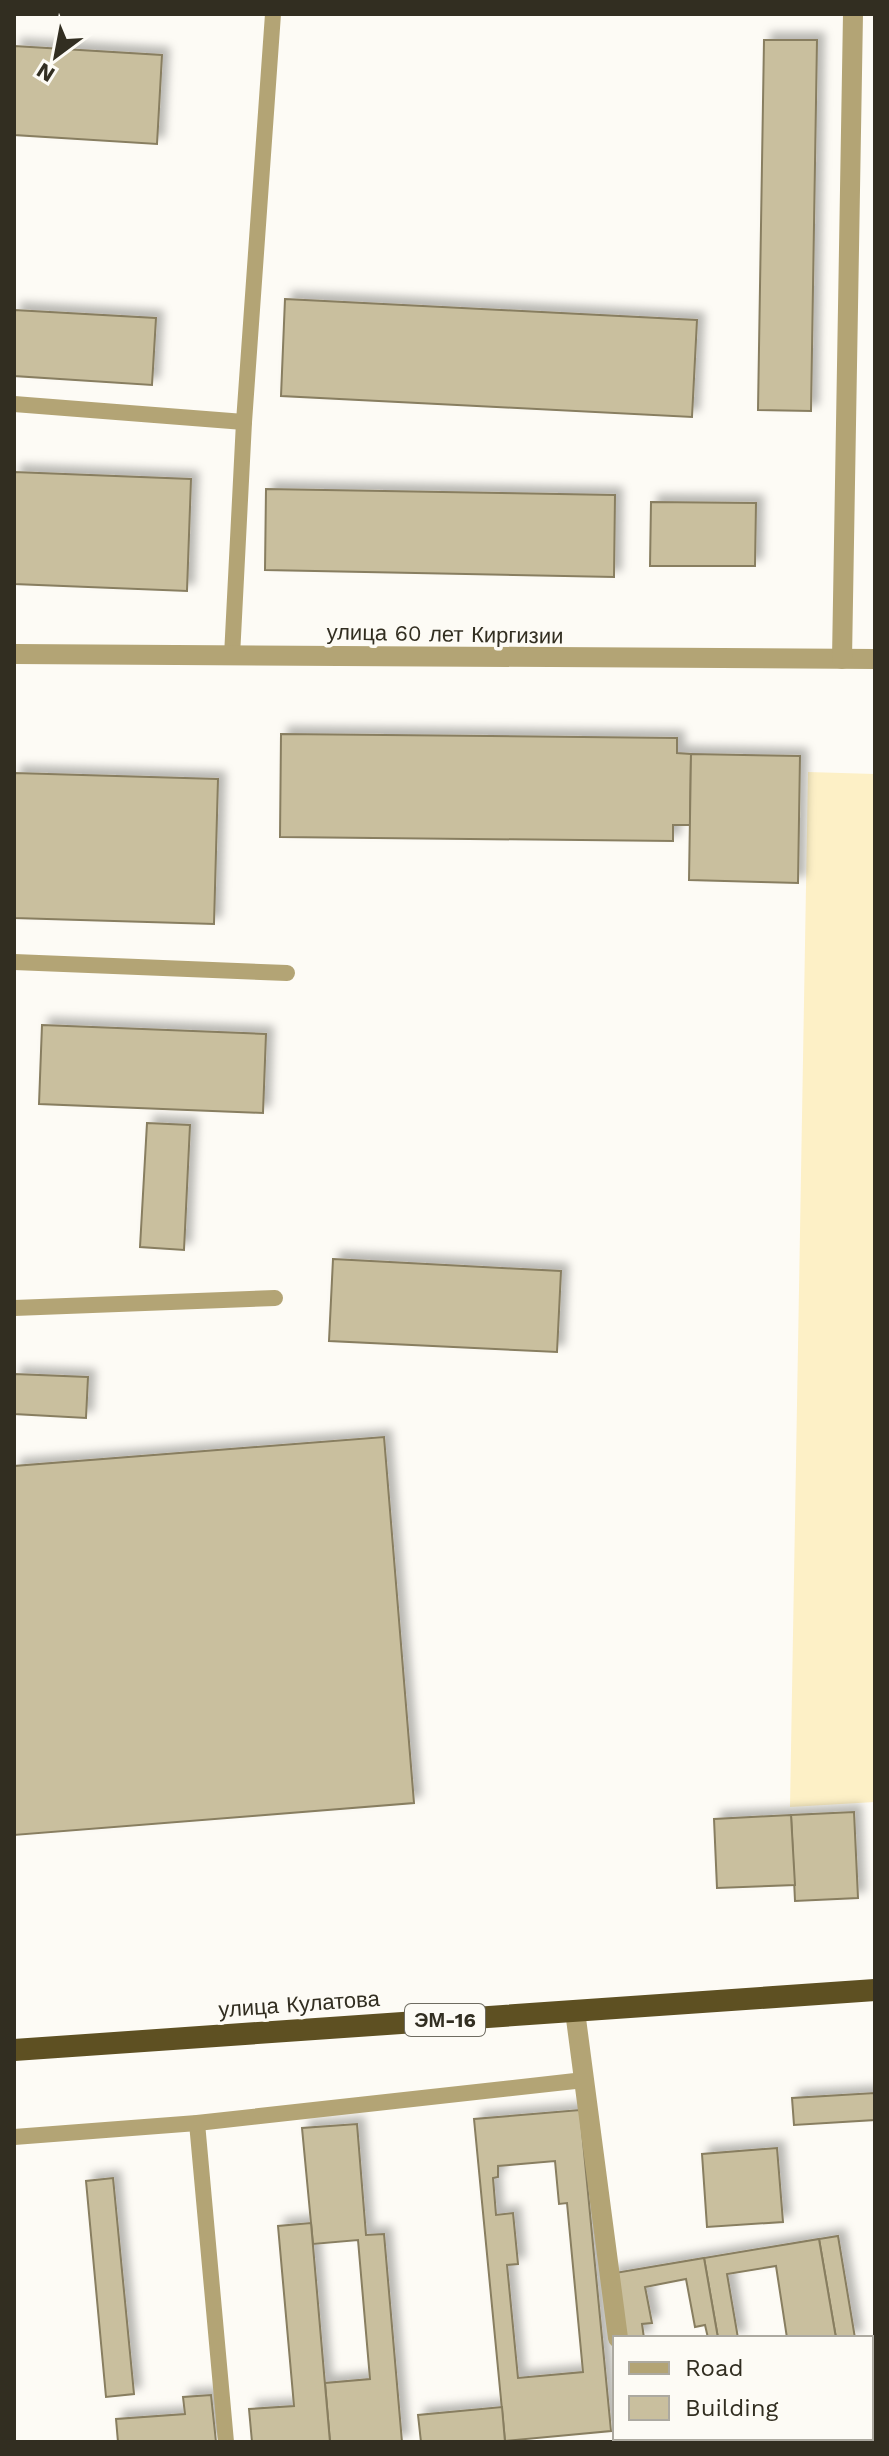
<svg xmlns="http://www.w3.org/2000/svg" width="889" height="2456" font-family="'Work Sans',sans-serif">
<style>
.built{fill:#fdf0c6}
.building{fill:#c9bf9e;stroke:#887e60;stroke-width:2;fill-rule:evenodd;filter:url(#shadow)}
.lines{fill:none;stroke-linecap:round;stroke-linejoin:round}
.service{stroke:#b3a475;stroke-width:16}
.minor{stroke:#b3a475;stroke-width:20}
.trunk{stroke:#5e5022;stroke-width:22}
.labels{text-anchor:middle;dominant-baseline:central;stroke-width:7;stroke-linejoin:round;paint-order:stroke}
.shield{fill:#fdfbf5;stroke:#6f6c61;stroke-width:2}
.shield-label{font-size:20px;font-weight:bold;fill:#322e21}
.street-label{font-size:22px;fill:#322e21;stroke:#fdfbf5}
</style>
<defs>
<filter id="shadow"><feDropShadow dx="7" dy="-7" stdDeviation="4" flood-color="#0004"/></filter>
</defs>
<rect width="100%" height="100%" fill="#fdfbf5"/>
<polygon class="built" points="808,772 875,774 875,1802 790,1807"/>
<g class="building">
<polygon points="764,40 817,40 811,411 758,410"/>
<polygon points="14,46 162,55 157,144 14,135"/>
<polygon points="285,299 697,320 692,417 281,396"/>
<polygon points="14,310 156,318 152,385 14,376"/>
<polygon points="14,472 191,479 187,591 14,584"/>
<polygon points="266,489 615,495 614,577 265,570"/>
<polygon points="651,502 756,503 755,566 650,566"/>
<polygon points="281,734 677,738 677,753 691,754 690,825 673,825 673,841 280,837"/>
<polygon points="691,754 800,756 798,883 689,880"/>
<polygon points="14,773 218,779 214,924 14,918"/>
<polygon points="42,1025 266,1034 263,1113 39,1104"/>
<polygon points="147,1123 190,1125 184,1250 140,1247"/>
<polygon points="333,1259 561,1271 557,1352 329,1341"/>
<polygon points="14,1374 88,1377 86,1418 14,1414"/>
<polygon points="384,1437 414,1803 14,1835 14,1466"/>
<polygon points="854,1812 858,1898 795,1901 791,1815"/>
<polygon points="791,1815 795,1885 717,1888 714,1819"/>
<polygon points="875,2093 875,2120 794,2125 792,2098"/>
<path d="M580,2110l31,321 -106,10 -31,-322zM555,2161l4,43 8,-1 16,169 -65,6 -11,-113 11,-1 -5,-51 -17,2 -3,-37 5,-1v-11z"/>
<polygon points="357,2124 366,2235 384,2234 402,2442 330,2442 325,2383 370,2379 358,2240 313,2244 302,2128"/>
<polygon points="777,2148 783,2222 707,2227 702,2154"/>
<polygon points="113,2178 134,2394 106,2397 86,2181"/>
<polygon points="311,2223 330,2442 252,2442 249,2409 294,2406 278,2226"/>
<polygon points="838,2236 855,2338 836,2338 819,2239"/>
<polygon points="819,2239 836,2338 787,2338 776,2266 727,2274 738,2338 718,2338 704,2258"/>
<polygon points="704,2258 718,2338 708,2338 705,2325 695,2327 686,2279 645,2287 652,2323 642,2324 644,2338 620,2338 609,2274"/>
<polygon points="875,2347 875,2402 871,2403 871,2348"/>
<polygon points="211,2395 216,2442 118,2442 116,2419 185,2414 183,2397"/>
<polygon points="875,2402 875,2442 854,2442 853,2438 871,2438 871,2403"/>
<polygon points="502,2407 505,2442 421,2442 418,2415"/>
<polygon points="661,2438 735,2438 736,2442 638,2442"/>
<polygon points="735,2438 853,2438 854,2442 736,2442"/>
</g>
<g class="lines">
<g class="service">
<polyline points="14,404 244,422"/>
<polyline points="232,656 244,422 273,14"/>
<polyline points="14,962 287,973"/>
<polyline points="14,1308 275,1298"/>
<polyline points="197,2123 226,2442"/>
<polyline points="14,2137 197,2123 584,2080"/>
</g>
<g class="minor">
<polyline points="14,654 875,659"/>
<polyline points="842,659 853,14"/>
<polyline points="575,2011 618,2338"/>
<polyline points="631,2438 631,2442"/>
</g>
<polyline class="trunk" points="14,2050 875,1990"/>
</g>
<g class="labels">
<rect class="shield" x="405" y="2004" width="80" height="32" rx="6"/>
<g class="shield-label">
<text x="445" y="2020">ЭМ-16</text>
</g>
<g class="street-label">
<text transform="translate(445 634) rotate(1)">улица 60 лет Киргизии</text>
<text transform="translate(299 2004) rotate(-4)">улица Кулатова</text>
</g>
</g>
<rect width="889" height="2456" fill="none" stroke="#322e21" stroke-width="32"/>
<rect x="613" y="2336" width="260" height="104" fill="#fdfbf5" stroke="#aca9a0" stroke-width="2"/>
<rect x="629" y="2362" width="40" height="12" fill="#b3a475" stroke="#aca9a0" stroke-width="2"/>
<text x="685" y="2376" font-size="24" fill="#322e21">Road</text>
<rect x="629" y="2396" width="40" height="24" fill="#c9bf9e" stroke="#aca9a0" stroke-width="2"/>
<text x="685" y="2416" font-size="24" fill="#322e21">Building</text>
<g transform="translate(56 56) rotate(212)" stroke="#fdfbf5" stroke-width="6" paint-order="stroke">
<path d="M0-6L14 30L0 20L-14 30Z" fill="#322e21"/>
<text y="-12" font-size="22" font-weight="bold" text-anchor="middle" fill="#322e21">N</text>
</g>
</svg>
